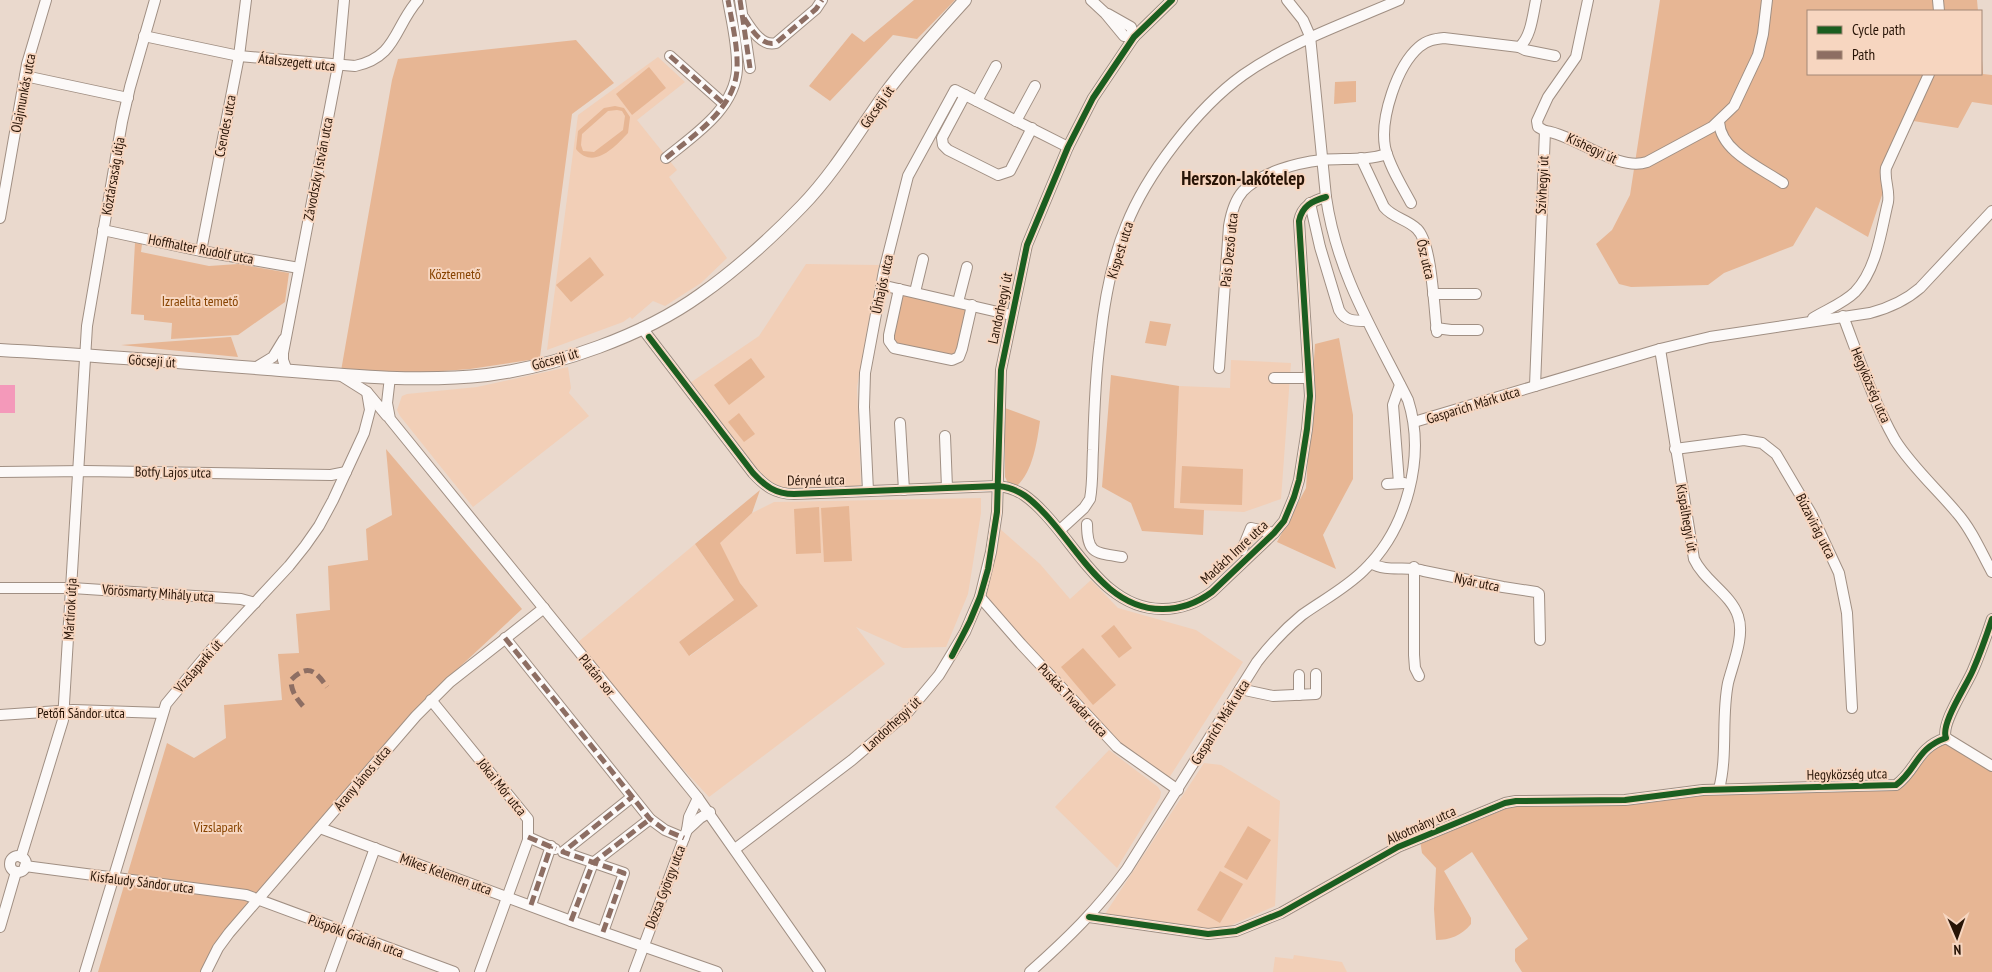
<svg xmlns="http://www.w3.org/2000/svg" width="1992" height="972" font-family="'PT Sans Narrow',sans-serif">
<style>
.built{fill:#f2cfb7}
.green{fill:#e7b694;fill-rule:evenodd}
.water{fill:#f499ba}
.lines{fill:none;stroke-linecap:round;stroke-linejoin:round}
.minor-casing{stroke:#a08f83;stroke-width:12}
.major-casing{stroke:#a08f83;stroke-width:14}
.minor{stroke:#fcf9f8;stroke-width:10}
.major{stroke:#fcf9f8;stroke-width:12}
.quiet{stroke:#8d6e63;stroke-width:5;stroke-dasharray:10 5;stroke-linecap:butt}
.cycleway-casing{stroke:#f7d6c0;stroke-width:9}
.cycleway{stroke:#1b5e20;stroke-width:6}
.labels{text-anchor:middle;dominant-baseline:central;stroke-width:4;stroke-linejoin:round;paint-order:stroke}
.street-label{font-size:14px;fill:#281406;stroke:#f7d6c0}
.park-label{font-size:14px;fill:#874300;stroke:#f7d6c0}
.district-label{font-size:19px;font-weight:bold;fill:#281406;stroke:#f7d6c0}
</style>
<rect width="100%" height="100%" fill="#ead9cd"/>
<g class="built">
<polygon points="658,57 685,82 637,120 677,170 669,177 727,258 701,283 665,306 653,301 632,319 630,317 623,322 547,350 578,115"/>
<polygon points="806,264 879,265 857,387 861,486 784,489 757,474 687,385 759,336"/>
<polygon points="1231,360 1291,363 1281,499 1244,512 1174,509 1179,386 1230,388"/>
<polygon points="568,367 571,388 569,393 589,416 473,507 400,416 397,410 402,396 407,394 477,387"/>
<polygon points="981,498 981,513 968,594 946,647 903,648 856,627 885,664 709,797 636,718 577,643 695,544 734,600 679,642 690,656 758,606 740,583 719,543 752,513 774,502"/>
<polygon points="999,528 1040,564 1070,599 1091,580 1118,608 1196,630 1243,662 1169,778 1118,741 1048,669 985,596"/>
<polygon points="1109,750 1158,787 1161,792 1160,798 1117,868 1055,807"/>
<polygon points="1204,763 1221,765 1280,801 1275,906 1214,933 1105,914"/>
<polygon points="1294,955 1342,962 1347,972 1273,972 1275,957 1293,959"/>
</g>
<g class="green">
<polygon points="914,0 955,0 917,39 893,35 830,101 809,86 852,33 864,42"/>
<polygon points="1660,0 1977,0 1978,11 1808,11 1808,74 1981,74 1981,45 1983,74 1992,75 1992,105 1972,102 1958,128 1907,120 1868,237 1816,207 1793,246 1724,273 1708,285 1631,287 1619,284 1596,244 1612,230 1630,195"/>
<polygon points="576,40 614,83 572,114 540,357 536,359 470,369 416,373 341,371 392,80 398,59"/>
<polygon points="649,67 666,88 632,115 616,94"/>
<polygon points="1356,81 1356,102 1334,104 1335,82"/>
<path d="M615,106l9,2 6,9 -2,16c-14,15 -35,37 -52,16l2,-18 26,-23zM617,110l5,1 3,5 -2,14 -29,22 -11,-1 -2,-6 1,-11 26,-23z"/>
<polygon points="135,243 142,244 141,252 209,266 238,264 289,273 285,302 238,335 171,339 172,323 144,320 144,315 131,314"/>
<polygon points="590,257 604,275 571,302 556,285"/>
<polygon points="899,289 972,305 959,357 894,348 889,341"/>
<polygon points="1150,321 1171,324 1166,346 1145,343"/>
<polygon points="231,337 238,357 121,345 230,337"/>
<polygon points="1339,338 1353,415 1353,479 1323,535 1336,569 1277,542 1306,488 1315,344"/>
<polygon points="751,358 765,377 729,405 714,385"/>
<polygon points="1111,375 1179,386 1174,508 1204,510 1203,535 1142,531 1131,503 1102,487"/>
<path d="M1005,408l35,13c-3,21 -7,50 -23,65l-9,-3 -3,-6z"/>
<polygon points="739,413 755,434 744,442 728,422"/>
<polygon points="386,449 522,609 423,701 214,944 202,972 98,972 167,743 194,758 226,738 224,705 282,700 278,654 299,653 296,614 330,610 328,566 368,560 366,529 392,515"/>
<polygon points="1182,466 1243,469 1242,505 1180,503"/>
<polygon points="760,490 752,513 720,543 740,583 758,606 689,656 679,642 734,600 695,544"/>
<polygon points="849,506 852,561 824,562 821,508"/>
<polygon points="819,507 821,553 796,554 794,509"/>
<polygon points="1114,625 1132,648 1119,658 1101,636"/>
<polygon points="1083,648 1116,685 1093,705 1061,667"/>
<path d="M1945,744l9,2 38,23v203h-470l-7,-11v-12l13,-10 -56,-87 -28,19 27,47v6c-10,12 -21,16 -35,16l-2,-31 2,-41 -14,-15 -2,-13 91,-36 137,-2 62,-10 187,-4 31,-36z"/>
<polygon points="1248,826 1271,840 1247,880 1224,867"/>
<polygon points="1220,871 1243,884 1220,923 1197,910"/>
</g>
<rect class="water" x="0" y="385" width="15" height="28"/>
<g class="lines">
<defs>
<g id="minor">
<polyline points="740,0 750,68"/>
<polyline points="1091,0 1105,13 1124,36 1134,37"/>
<polyline points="1938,0 1939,11"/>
<polyline points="1108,14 1131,27 1134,37"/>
<path d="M744,18c7,11 18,29 32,25l40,-34 6,-9"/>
<path d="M144,36l95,20 116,10c42,-9 39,-39 63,-66"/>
<polyline points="1519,47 1525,50 1555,56"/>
<polyline points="670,56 724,104"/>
<polyline points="25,76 128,98"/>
<polyline points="965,95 942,138 943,145 948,150 998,175 1010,171 1032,128"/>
<polyline points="977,101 996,66"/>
<polyline points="1016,121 1035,86"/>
<path d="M1719,122c2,30 42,46 64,61"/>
<path d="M1545,131c31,4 72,41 102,31l65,-35 22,-21 24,-51 5,-21 4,-34"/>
<path d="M666,158c28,-23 69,-49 71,-89 1,-23 -5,-46 -9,-69"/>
<path d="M1361,158l23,49c9,11 23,12 33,22 15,14 17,80 20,103"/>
<path d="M1310,203l10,44 19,63c6,11 15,11 27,11"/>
<path d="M1411,203c-9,-17 -22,-37 -26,-56 -5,-29 12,-81 34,-100 8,-7 16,-8 25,-9l75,9c12,-9 14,-33 17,-47"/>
<polyline points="0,218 27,64 46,0"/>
<polyline points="103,230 201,251 299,268"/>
<polyline points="201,251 239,56 246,0"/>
<polyline points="881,285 1011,315"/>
<polyline points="899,289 889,335 889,341 894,348 952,360 959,357 962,349 972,305"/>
<polyline points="915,292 923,259"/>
<polyline points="1433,294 1476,294"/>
<polyline points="958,302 967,267"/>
<path d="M1843,316c16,42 30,85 52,124 17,27 42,49 62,73 15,17 24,39 35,59"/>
<path d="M1813,318c13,-8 31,-15 42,-26 22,-23 26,-61 33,-90 2,-12 -4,-22 -2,-34l43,-94"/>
<path d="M642,328l111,145c12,13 22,21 41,21l204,-8c21,2 33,13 47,28 34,36 62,96 118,95 19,0 34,-6 49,-17l62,-59 10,-12 10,-24 5,-17 8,-51 3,-33 -11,-175c3,-15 13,-20 27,-24"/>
<polyline points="1436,328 1451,330 1478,330"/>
<path d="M1660,349l34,210c10,22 37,35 44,57 7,20 -5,47 -10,67 -7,35 0,71 -9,106"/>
<polyline points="255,368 273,357 284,339"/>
<path d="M1219,368l10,-142c2,-12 5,-25 14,-35 19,-19 53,-28 79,-31 21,-2 44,1 65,-6"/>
<polyline points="287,371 283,360 283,353 338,66 344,0"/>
<polyline points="340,375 367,392 387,416"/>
<polyline points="390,377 387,403 390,419 698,798 820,972"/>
<polyline points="1274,378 1309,378"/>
<polyline points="1535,386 1545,131 1538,127 1537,121 1548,97 1576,57 1588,0"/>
<path d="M1414,422l246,-73 50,-12 160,-24c19,-5 35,-12 50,-25l72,-77"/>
<polyline points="900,423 904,490"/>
<polyline points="945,436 947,488"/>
<polyline points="1675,449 1744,440 1762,443 1776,454 1812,515 1839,573 1847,613 1852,708"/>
<polyline points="0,472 85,471 331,475 346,472"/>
<polyline points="1399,483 1393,405 1400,385"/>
<polyline points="1387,484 1404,483"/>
<polyline points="868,491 864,407 865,373 884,271 908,176 955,90 1068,147"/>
<path d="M1087,524c0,30 8,29 35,33"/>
<path d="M1060,530l24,-22 6,-9c3,-16 2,-33 3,-49 1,-36 2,-73 7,-109 4,-38 11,-79 26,-115 20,-51 71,-118 117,-151 47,-33 103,-52 156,-75"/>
<polyline points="1242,550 1251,528 1274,533"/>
<path d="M1371,563c16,10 36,2 53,8l79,16 33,5 3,2 1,46"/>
<polyline points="1414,567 1414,655 1415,668 1419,676"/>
<polyline points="0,588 72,588 241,599 255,603"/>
<polyline points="980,597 1021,644 1117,747 1178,790"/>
<polyline points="505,638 650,819 665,830 684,838"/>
<polyline points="1299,675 1299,695"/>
<polyline points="1240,689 1273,696 1316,694 1316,674"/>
<polyline points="431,700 528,819 528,840 480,972"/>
<polyline points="0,715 73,710 162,713"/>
<polyline points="1946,738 1992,766"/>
<polyline points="320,828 571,921 717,972"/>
<polyline points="687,830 689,817 698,798"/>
<polyline points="528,837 555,849"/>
<polyline points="735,849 852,760 908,712 939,675 965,632 980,597 991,552 997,512 1001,370 1027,245 1068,147 1093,98 1134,37 1172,0"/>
<circle cx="18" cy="864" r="8"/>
<polyline points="21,857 63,720 87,326 122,122 130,87 155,0"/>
<polyline points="25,866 246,895 454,972"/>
<polyline points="531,905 551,846"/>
<path d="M1089,917l119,17 28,-3 45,-18 117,-66 107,-44 11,-2 109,-1 78,-10 193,-5c21,-15 20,-37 50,-47 -6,-14 21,-53 27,-68 7,-16 13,-33 19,-51"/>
<polyline points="571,921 593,863 650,819"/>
<polyline points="0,927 16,872"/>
<polyline points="603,932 624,873 563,852 632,797"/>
<polyline points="85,972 166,704 210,651 289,566 305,546 319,526 333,500 364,433 370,410 367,392"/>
<polyline points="206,972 218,948 229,933 416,716 450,682 544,608"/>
<polyline points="330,972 375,848"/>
<polyline points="634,972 687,830 700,818 710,812"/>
<path d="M1030,972c37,-33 68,-63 97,-103l130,-207c14,-18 28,-33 45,-47 21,-15 44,-27 62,-45 43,-41 62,-114 44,-170 -34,-68 -71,-126 -82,-203l-16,-161 -7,-16 -16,-20"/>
</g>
<path id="major" d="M0,350c90,5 179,12 268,19 72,6 147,14 219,6 70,-9 156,-39 213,-80 37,-26 71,-57 102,-89 32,-33 56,-74 83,-112 24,-33 52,-63 80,-94"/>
</defs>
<use href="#minor" class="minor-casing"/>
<use href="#major" class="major-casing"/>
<use href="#minor" class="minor"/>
<use href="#major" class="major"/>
<g class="quiet">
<polyline points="740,0 750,68"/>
<path d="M744,18c7,11 18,29 32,25l40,-34 6,-9"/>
<polyline points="670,56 724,104"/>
<path d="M666,158c28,-23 69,-49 71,-89 1,-23 -5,-46 -9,-69"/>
<polyline points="505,638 650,819 665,830 684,838"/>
<path d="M303,706c-7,-8 -12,-15 -12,-26 17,-17 25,-9 36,7"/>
<polyline points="528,837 556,849"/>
<polyline points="531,905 551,846"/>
<polyline points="571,921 593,863 650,819"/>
<polyline points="603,932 624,873 563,852 632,797"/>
</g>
<defs>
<g id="cycleway">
<path d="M649,337l104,136c12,13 22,21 41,21l204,-8c21,2 33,13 47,28 34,36 62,96 118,95 19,0 34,-6 49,-17l62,-59 10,-12 10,-24 5,-17 8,-51 3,-33 -11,-175c3,-15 13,-20 27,-24"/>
<polyline points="952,656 970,621 980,597 988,569 997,512 1001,370 1027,245 1068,147 1093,98 1134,37 1172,0"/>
<path d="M1089,917l119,17 28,-3 45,-18 117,-66 107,-44 11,-2 109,-1 78,-10 193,-5c21,-15 20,-37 50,-47 -6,-14 21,-53 27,-68 7,-16 13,-33 19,-51"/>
</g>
</defs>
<use href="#cycleway" class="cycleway-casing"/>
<use href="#cycleway" class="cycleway"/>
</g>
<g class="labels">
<g class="street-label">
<text transform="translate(297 62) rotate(6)">Átalszegett utca</text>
<text transform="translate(23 93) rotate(-79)">Olajmunkás utca</text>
<text transform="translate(877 107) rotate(-55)">Göcseji út</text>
<text transform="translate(225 126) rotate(-79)">Csendes utca</text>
<text transform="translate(1592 148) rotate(25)">Kishegyi út</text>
<text transform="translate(318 169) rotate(-79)">Závodszky István utca</text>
<text transform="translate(113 176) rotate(-80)">Köztársaság útja</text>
<text transform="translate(1542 185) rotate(-87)">Szívhegyi út</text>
<text transform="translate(201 249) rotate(11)">Hoffhalter Rudolf utca</text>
<text transform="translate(1120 250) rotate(-73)">Kispest utca</text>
<text transform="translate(1229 250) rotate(-84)">Pais Dezső utca</text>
<text transform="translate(1426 259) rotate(77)">Ősz utca</text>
<text transform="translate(882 284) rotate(-78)">Űrhajós utca</text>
<text transform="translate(1000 308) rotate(-78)">Landorhegyi út</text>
<text transform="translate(555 359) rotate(-16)">Göcseji út</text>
<text transform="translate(152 361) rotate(4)">Göcseji út</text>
<text transform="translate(1871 385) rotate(67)">Hegyközség utca</text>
<text transform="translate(1473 405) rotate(-17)">Gasparich Márk utca</text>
<text transform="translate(173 472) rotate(1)">Botfy Lajos utca</text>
<text transform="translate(816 480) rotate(-1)">Déryné utca</text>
<text transform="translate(1687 518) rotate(80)">Kispálhegyi út</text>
<text transform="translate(1816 526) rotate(63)">Búzavirág utca</text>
<text transform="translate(1234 552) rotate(-43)">Madách Imre utca</text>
<text transform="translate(1477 582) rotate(12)">Nyár utca</text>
<text transform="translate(158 593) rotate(4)">Vörösmarty Mihály utca</text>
<text transform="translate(70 609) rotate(-87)">Mártírok útja</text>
<text transform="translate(198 666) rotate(-49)">Vizslaparki út</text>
<text transform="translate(597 675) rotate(51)">Platán sor</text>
<text transform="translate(1073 700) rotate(47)">Puskás Tivadar utca</text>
<text x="81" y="713">Petőfi Sándor utca</text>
<text transform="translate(1220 722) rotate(-58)">Gasparich Márk utca</text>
<text transform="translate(892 724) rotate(-43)">Landorhegyi út</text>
<text transform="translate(1847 774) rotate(-1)">Hegyközség utca</text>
<text transform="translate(362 778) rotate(-50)">Arany János utca</text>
<text transform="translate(502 787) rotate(51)">Jókai Mór utca</text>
<text transform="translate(1421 825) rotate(-24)">Alkotmány utca</text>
<text transform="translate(446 874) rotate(20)">Mikes Kelemen utca</text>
<text transform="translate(142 882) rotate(7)">Kisfaludy Sándor utca</text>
<text transform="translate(665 887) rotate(-69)">Dózsa György utca</text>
<text transform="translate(356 936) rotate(20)">Püspöki Grácián utca</text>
</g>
<g class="park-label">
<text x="455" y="274">Köztemető</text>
<text x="200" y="301">Izraelita temető</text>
<text x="218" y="827">Vizslapark</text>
</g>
<g class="district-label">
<text x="1243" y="178">Herszon-lakótelep</text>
</g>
</g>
<rect x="1807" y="10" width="175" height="65" fill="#f7d6c0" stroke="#a48876"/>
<rect x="1817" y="26" width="25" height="8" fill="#1b5e20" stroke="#a48876"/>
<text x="1852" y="35" font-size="15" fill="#281406">Cycle path</text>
<rect x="1817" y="51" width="25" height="8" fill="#8d6e63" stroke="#a48876"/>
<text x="1852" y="60" font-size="15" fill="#281406">Path</text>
<g transform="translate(1957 937) rotate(178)" stroke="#f7d6c0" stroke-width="4" paint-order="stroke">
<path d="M0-4L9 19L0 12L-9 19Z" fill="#281406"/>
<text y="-8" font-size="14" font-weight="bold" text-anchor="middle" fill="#281406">N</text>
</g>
</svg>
